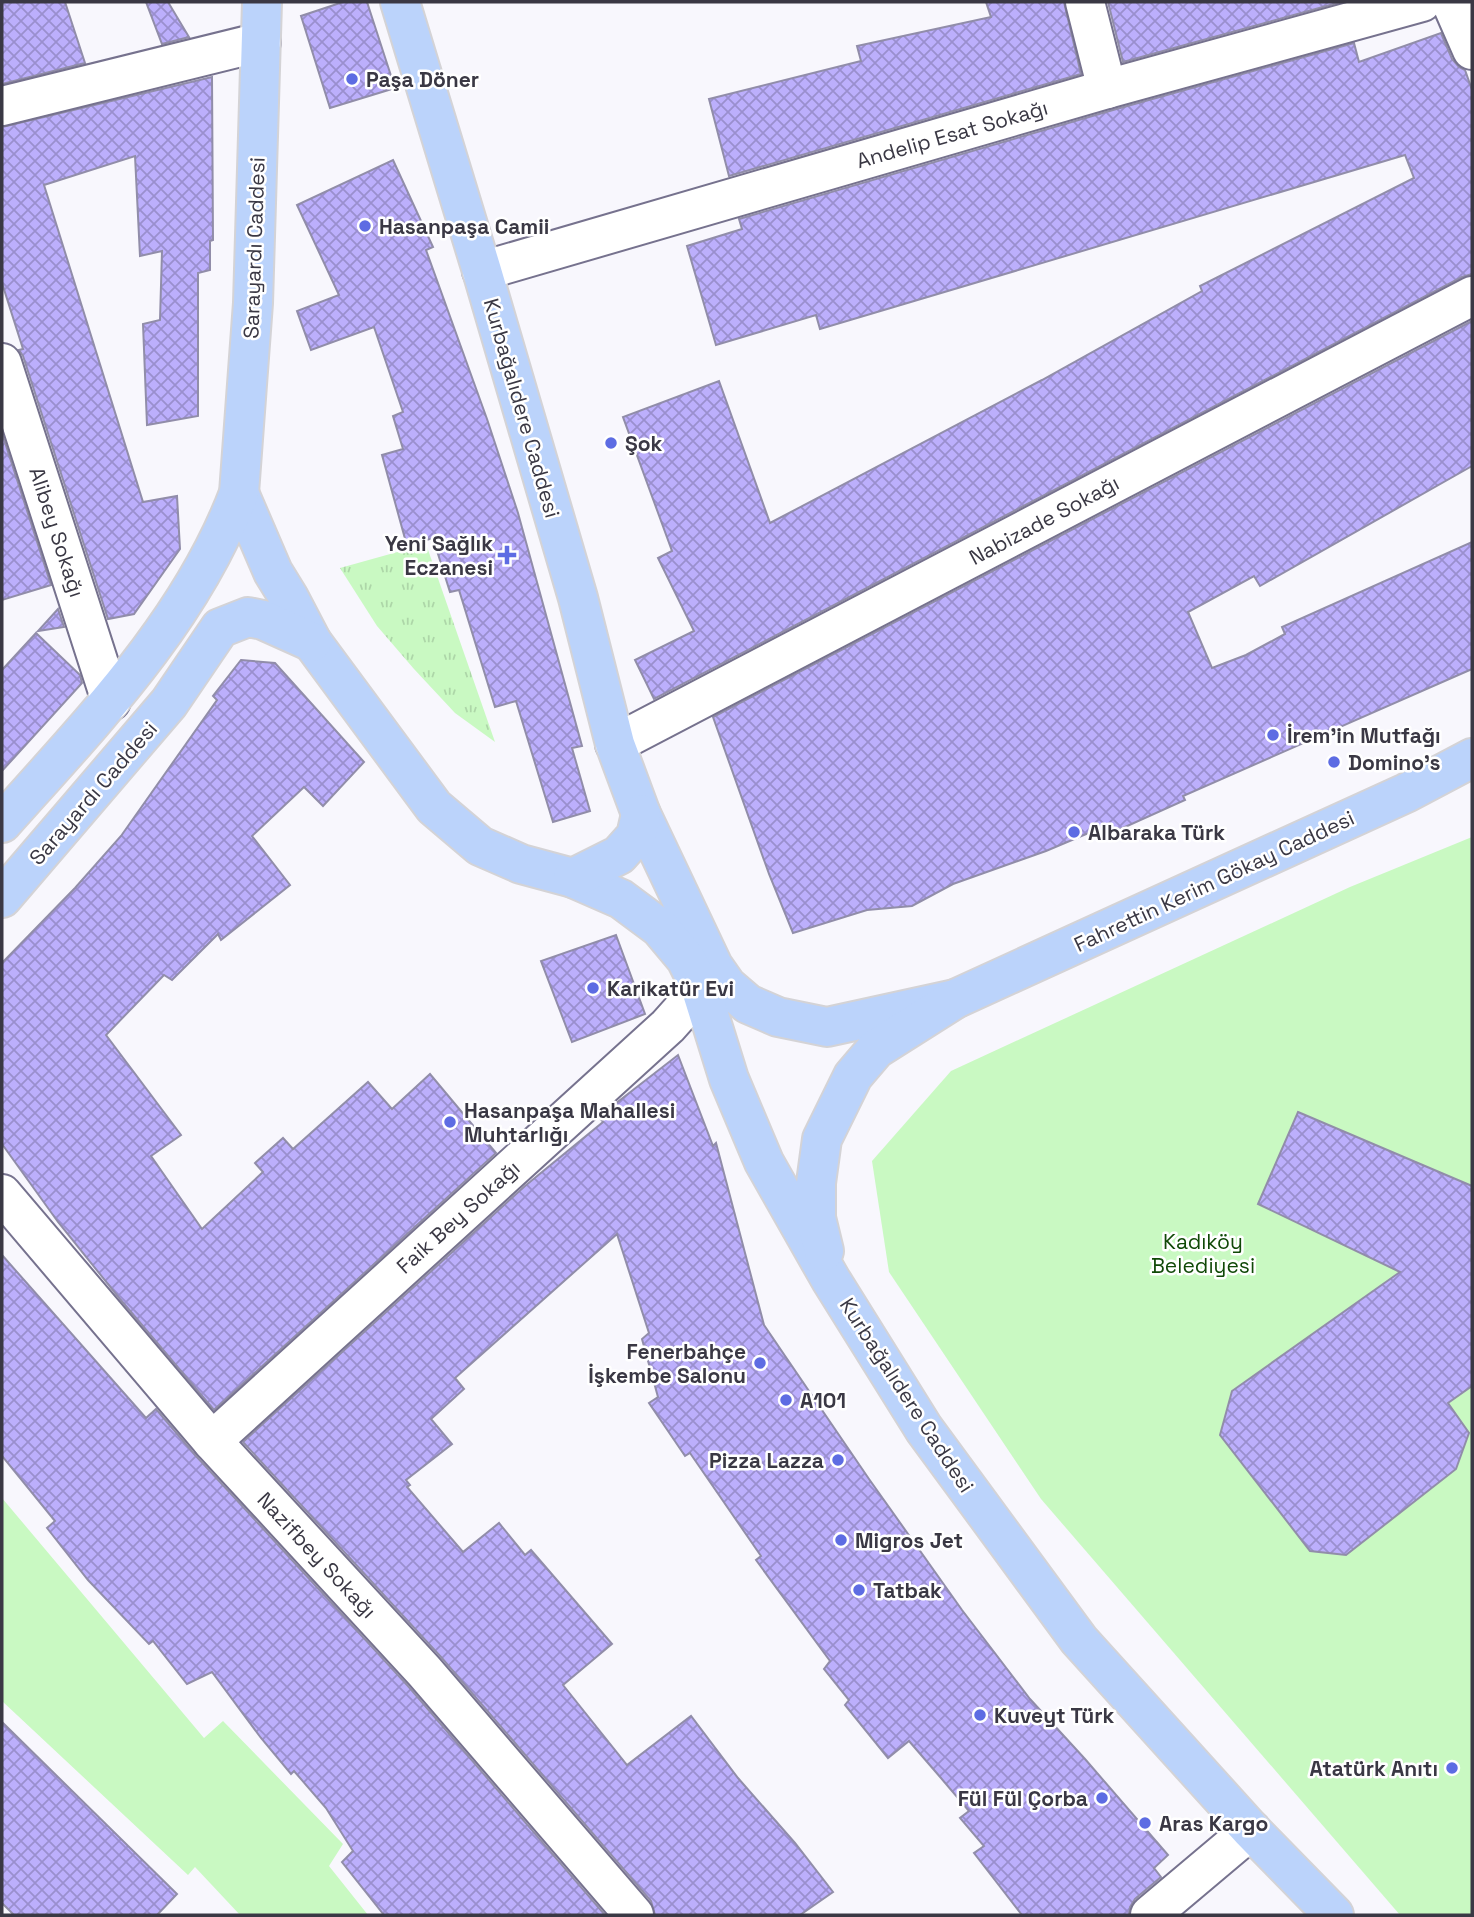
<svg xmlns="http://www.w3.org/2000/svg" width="1474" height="1917" font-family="'Space Grotesk',sans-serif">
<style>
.grass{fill:url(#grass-tufts)}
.green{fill:#c9f9c2}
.building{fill:url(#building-cross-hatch);stroke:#918da9;stroke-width:2}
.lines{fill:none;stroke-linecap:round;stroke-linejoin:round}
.minor-casing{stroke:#76728e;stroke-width:42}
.primary-casing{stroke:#d4d3d6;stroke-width:42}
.minor{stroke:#fff;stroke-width:38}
.primary{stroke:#bbd3fb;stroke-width:38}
.poi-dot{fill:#5d6ce3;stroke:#fff;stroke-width:2.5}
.labels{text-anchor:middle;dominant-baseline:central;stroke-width:5;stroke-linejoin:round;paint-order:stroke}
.poi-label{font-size:21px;font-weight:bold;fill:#3a3844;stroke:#fff;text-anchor:start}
.street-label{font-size:21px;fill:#3a3844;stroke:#fff}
.park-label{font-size:21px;fill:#104907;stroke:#fff}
</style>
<defs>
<pattern id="grass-tufts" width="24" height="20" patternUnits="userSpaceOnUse" patternTransform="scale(1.75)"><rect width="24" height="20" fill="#c9f9c2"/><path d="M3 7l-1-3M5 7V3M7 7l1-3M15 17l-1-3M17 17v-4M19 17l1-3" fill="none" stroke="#add6a8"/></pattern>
<pattern id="building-cross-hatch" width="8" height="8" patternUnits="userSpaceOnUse" patternTransform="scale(1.75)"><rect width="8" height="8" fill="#bcaffc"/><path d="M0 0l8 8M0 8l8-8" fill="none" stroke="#9a8fce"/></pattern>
</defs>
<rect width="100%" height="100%" fill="#f8f7fd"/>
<polygon class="grass" points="426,544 495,742 455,713 414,669 377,626 340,568"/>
<g class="green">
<polygon points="1472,837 1472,1915 1400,1915 1041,1499 889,1272 872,1161 951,1071 1350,887"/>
<polygon points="2,1498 204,1738 223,1721 343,1844 329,1866 368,1915 240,1915 195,1867 188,1875 2,1701"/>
</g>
<g class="building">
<polygon points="2,2 65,2 85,63 2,84"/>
<polygon points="146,2 168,2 189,37 162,44"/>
<polygon points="343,2 367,2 395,88 330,108 301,16"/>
<polygon points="986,2 1064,2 1081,74 729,176 709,99 861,61 857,46 991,17"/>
<polygon points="1108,2 1341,2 1123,62"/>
<polygon points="1441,33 1452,59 1459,67 1465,70 1472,90 1472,274 1462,277 654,699 635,660 694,631 658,558 672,551 623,417 719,381 770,523 1042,380 1202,291 1200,286 1414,178 1405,155 820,329 816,315 716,345 687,246 742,229 739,219 1113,110 1354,43 1359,62"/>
<polygon points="212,77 213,240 210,241 210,270 198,273 198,416 147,425 143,324 160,320 162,251 140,256 135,156 44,185 143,502 177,496 180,549 134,614 108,619 23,356 19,350 23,349 2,283 2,127"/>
<polygon points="393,160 433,247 426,250 487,419 518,513 582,746 572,748 590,811 553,822 516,701 495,707 459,590 450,592 433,538 407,546 382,455 403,449 393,416 403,412 374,327 311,350 297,311 339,295 297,205"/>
<polygon points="1472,321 1472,466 1260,586 1254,576 1188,612 1212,668 1246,655 1285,634 1282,627 1472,542 1472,669 1183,796 1185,800 1105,836 1098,829 1046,851 953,884 912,906 867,910 793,933 769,874 713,717"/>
<polygon points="2,433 51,585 2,600"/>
<polygon points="58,609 64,627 38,631"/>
<polygon points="36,633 80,675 82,683 2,771 2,670"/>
<polygon points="241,660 275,663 364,762 323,806 304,787 252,836 290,885 221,940 218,934 172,980 164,975 106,1035 181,1135 151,1156 202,1229 263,1172 255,1163 283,1138 293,1149 368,1082 392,1109 430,1074 496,1153 214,1410 120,1299 58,1222 2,1144 2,963 75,888 121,836 217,700 213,696"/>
<polygon points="616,935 645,1014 572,1042 541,961"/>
<polygon points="678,1055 713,1146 716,1143 764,1325 869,1479 962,1610 1030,1699 1085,1759 1168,1855 1154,1868 1161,1877 1135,1899 1130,1907 1129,1915 1022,1915 974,1853 984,1846 960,1818 969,1811 941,1778 909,1741 888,1758 845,1705 849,1700 824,1669 830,1661 756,1560 761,1556 690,1453 685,1456 649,1403 658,1397 642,1339 649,1333 617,1234 455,1378 464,1389 431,1419 452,1444 406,1480 410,1485 407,1487 463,1552 499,1523 525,1555 531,1550 612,1644 563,1685 627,1765 691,1716 738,1778 795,1843 833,1892 800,1915 655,1915 651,1901 441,1657 243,1442 525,1186 603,1122 600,1118 615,1104"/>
<polygon points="1298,1112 1472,1186 1472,1386 1448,1403 1469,1433 1456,1469 1346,1555 1310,1551 1220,1435 1232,1391 1400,1272 1258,1204"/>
<polygon points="2,1255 146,1418 156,1409 196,1456 408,1686 605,1915 384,1915 342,1862 353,1851 326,1808 294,1771 291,1774 261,1738 212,1672 187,1684 153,1641 149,1644 88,1580 47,1528 55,1521 2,1456"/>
<polygon points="2,1722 177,1894 157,1915 14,1915 2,1903"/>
</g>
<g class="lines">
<defs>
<g id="minor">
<polyline points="1085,2 1107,89"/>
<polyline points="1451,2 1472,50"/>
<polyline points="2,106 261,42"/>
<polyline points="482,271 1107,89 1422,2"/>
<polyline points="2,363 111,701"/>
<polyline points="615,744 1472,296"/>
<polyline points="2,1194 212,1441 424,1671 634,1915"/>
<polyline points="212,1441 668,1026 701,989"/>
<polyline points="1150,1915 1251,1830"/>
</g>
<g id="primary">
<polyline points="400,2 482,271 578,598 615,744 641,814 713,966 727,986 748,1004 778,1017 827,1027 955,999"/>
<polyline points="239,493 273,572 289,598 312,642 434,807 480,846 521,864 573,878 621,899 660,928 686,959 701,989 729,1079 764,1162 831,1280 924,1429 1079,1640 1251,1830 1334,1915"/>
<path d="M2,823c89,-100 189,-202 237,-330l14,-190 9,-301"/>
<polyline points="573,878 619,855 636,836 641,814"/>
<polyline points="2,898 169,703 220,628 248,617 263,620 312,642"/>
<polyline points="824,1251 816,1218 816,1183 822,1139 853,1076 876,1049 955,999 1406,793 1472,758"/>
</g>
</defs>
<use href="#minor" class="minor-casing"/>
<use href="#primary" class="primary-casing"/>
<use href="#minor" class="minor"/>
<use href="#primary" class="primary"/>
</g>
<g class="poi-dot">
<circle cx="352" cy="79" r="7"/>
<circle cx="365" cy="226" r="7"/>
<circle cx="611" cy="443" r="7"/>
<path d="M503.5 544.5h7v7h7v7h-7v7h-7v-7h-7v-7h7z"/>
<circle cx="1273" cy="735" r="7"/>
<circle cx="1334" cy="762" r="7"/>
<circle cx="1074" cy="832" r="7"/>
<circle cx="593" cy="988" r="7"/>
<circle cx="450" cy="1122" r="7"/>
<circle cx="760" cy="1363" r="7"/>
<circle cx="786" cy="1400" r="7"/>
<circle cx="838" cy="1460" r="7"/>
<circle cx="841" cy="1540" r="7"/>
<circle cx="859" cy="1590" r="7"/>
<circle cx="980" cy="1715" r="7"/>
<circle cx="1452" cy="1768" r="7"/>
<circle cx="1102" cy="1798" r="7"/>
<circle cx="1145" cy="1823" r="7"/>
</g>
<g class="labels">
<g class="poi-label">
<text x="366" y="79">Paşa Döner</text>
<text x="379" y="226">Hasanpaşa Camii</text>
<text x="625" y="443">Şok</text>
<text x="493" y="543" text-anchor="end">Yeni Sağlık<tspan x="493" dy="24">Eczanesi</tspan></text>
<text x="1287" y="735">İrem'in Mutfağı</text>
<text x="1348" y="762">Domino's</text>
<text x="1088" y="832">Albaraka Türk</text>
<text x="607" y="988">Karikatür Evi</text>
<text x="464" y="1110">Hasanpaşa Mahallesi<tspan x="464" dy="24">Muhtarlığı</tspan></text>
<text x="746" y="1351" text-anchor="end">Fenerbahçe<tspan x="746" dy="24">İşkembe Salonu</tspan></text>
<text x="800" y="1400">A101</text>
<text x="824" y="1460" text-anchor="end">Pizza Lazza</text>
<text x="855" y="1540">Migros Jet</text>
<text x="873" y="1590">Tatbak</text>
<text x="994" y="1715">Kuveyt Türk</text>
<text x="1438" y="1768" text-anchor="end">Atatürk Anıtı</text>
<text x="1088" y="1798" text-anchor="end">Fül Fül Çorba</text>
<text x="1159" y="1823">Aras Kargo</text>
</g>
<g class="street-label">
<text transform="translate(952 134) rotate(-16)">Andelip Esat Sokağı</text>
<text transform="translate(254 248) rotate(-88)">Sarayardı Caddesi</text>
<text transform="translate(522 408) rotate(74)">Kurbağalıdere Caddesi</text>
<text transform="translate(1044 520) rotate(-28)">Nabizade Sokağı</text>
<text transform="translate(57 532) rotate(72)">Alibey Sokağı</text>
<text transform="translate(93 793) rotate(-49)">Sarayardı Caddesi</text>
<text transform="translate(1214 881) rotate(-25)">Fahrettin Kerim Gökay Caddesi</text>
<text transform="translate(458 1217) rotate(-42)">Faik Bey Sokağı</text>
<text transform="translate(907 1395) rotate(57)">Kurbağalıdere Caddesi</text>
<text transform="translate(317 1555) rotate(47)">Nazifbey Sokağı</text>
</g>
<g class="park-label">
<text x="1203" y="1241">Kadıköy<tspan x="1203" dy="24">Belediyesi</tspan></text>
</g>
</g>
<rect width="1474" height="1917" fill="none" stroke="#3a3844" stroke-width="7"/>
</svg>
